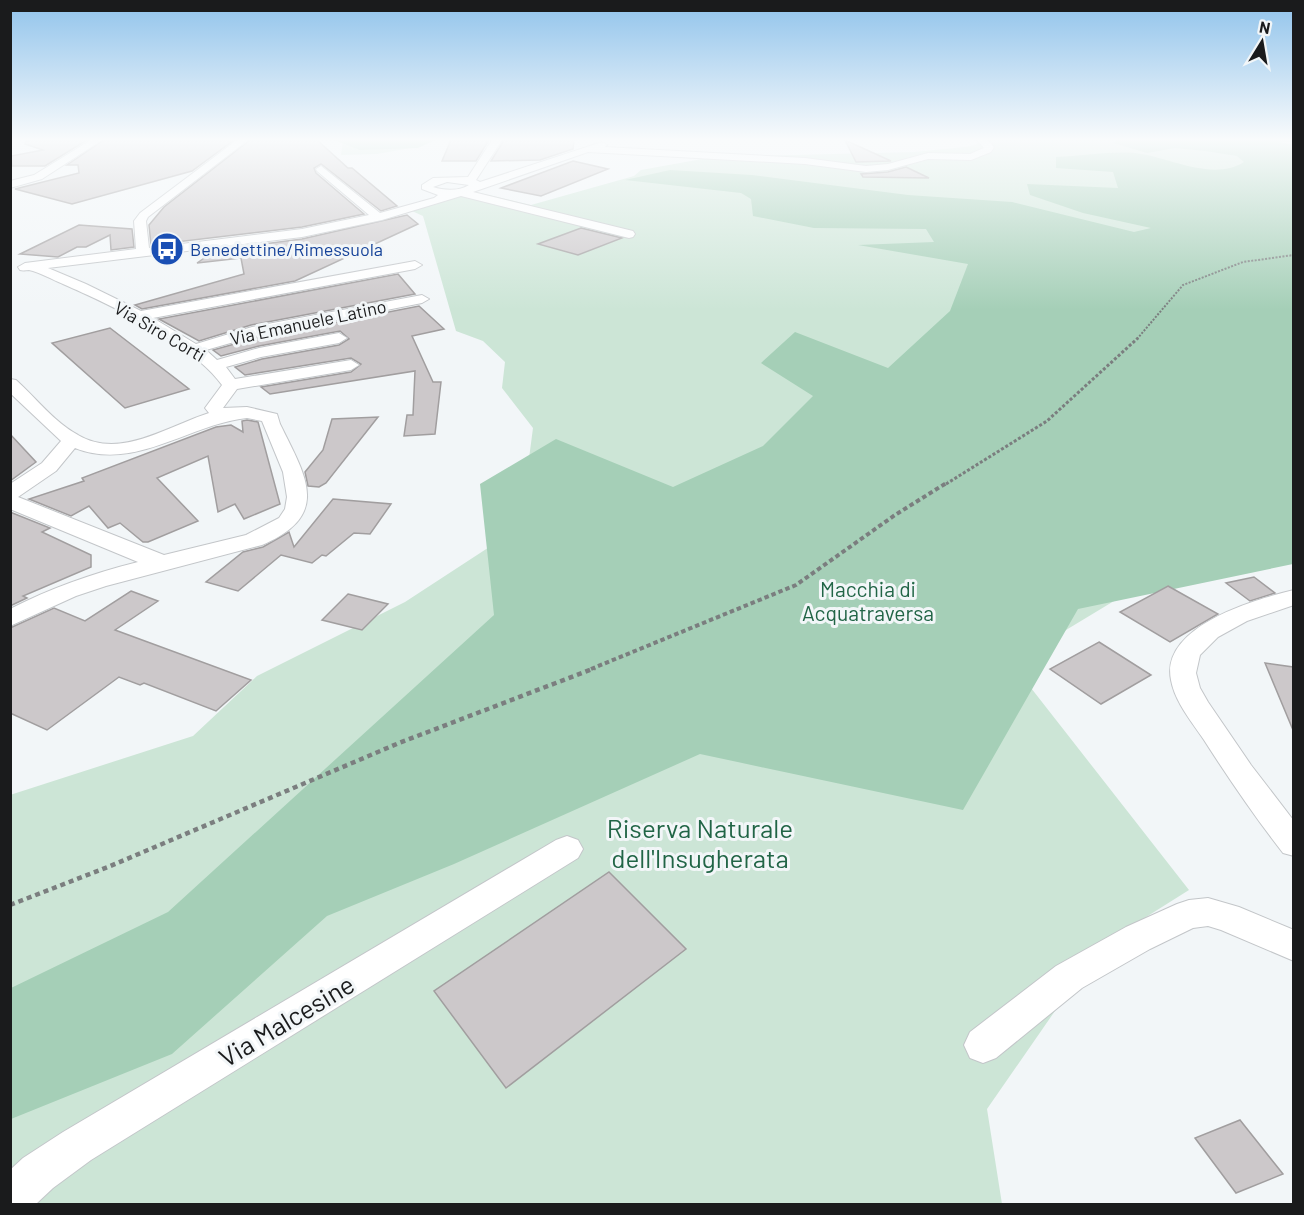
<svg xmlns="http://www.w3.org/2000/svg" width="1304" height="1215" font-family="Barlow,sans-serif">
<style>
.green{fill:#cce5d6}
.forest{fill:#a5cfb7}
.building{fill:#ccc8ca;stroke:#a19e9f;stroke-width:1.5}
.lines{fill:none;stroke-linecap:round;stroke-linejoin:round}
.minor-casing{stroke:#c3c6c9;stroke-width:2}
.path-far3{stroke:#7b7e7f;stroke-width:2;stroke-dasharray:2 1.5;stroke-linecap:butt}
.path-far2{stroke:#7b7e7f;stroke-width:3;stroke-dasharray:3 2;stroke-linecap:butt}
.path-far1{stroke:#7b7e7f;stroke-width:4;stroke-dasharray:4.5 3;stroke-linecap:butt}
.path{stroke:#7b7e7f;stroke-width:4.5;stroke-dasharray:5 4;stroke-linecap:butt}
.minor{fill:#fff;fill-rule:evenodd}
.labels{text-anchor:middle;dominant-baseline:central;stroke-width:6;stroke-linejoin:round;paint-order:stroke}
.far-transit-label{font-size:18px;fill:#164399;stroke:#f2f6f8;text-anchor:start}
.far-street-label{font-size:18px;fill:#1a1b1c;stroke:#f2f6f8}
.park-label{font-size:21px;fill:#216546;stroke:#f2f6f8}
.near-park-label{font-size:26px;fill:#216546;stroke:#f2f6f8}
.near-street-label{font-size:26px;fill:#1a1b1c;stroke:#f2f6f8}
</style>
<rect width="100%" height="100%" fill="#f2f6f8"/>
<g class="green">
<polygon points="343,140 416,147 377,154 341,155"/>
<polygon points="982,140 1293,140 1293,449 1162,572 1023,656 1024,679 1189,890 1100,946 987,1109 1002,1204 11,1204 10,795 193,736 257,676 405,602 520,527 533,428 502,388 505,362 483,341 456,331 423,216 412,211 476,192 531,205 634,176 641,170 713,157 914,152 965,147 975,145"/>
</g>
<g class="forest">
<polygon points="300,140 435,140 418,148 360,150 334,140 296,141"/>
<path d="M1119,140h174v2h-14l15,3 -1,419 -215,45 -115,201 -263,-56 -246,110 -127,52 -155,138 -161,65v-131l157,-76 326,-297 -14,-131 76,-45 117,48 90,-41 50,-50 -52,-33 34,-31 93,36 62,-57 18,-47 -110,-19 76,-3 -8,-13 -112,-1 -61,-12 -2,-17 -10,-6 -116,-13 45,-10 82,5 156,20 104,7 122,30 17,-4 -68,-15 -53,-18 -3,-11 91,4 -5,-16 -57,-4v-11c25,-1 54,-6 79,-4 35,4 77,29 109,9l-7,-6 -32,-5 -30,-3 -28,5 -34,-10z"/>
</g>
<g class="building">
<polygon points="26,140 87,140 45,166 12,166 11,156 43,150 25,144"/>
<polygon points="104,140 234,140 192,171 72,204 15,189 79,173 78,165 67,165"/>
<polygon points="250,140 317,140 348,168 352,168 397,206 381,211 321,164 314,168 316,173 364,214 302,227 151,245 149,225 164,207"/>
<polygon points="451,140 489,140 476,161 442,161"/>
<polygon points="504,140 574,140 573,149 540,160 491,161"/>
<polygon points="845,140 891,161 856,162"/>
<polygon points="573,161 608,169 541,196 501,188"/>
<polygon points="906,167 929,178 863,177 861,174 888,172"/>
<polygon points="407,215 418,224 295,281 142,309 135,305 244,274 241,258 197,263 216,250 302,239"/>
<polygon points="79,225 132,229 134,247 111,250 110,235 86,247 77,247 58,257 20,254"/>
<polygon points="581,228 622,238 578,255 538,244"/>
<polygon points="398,274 415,294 251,325 199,341 159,319"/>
<polygon points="419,306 444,329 412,336 433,382 441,382 435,434 404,436 407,415 413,415 415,371 270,394 261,387 351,372 361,364 351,358 245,375 235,367 262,359 339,345 349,339 340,331 259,346 221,356 213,350 256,338"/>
<polygon points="110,328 189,389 125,408 52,343"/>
<polygon points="378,417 326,483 319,487 308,486 305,472 323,450 332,419"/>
<polygon points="247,420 258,422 280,504 244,519 235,504 218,512 208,456 157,478 198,521 148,542 143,542 120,523 108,528 89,506 71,516 29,499 84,481 82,478 216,427 231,425 243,432 242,421"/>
<polygon points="10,434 36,462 10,481"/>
<polygon points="333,499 391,504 370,534 354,533 326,556 322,555 312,563 281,555 238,591 206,582 243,552 263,547 289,532 294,547"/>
<polygon points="10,512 50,528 42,532 91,555 91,567 23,596 27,598 10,606"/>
<polygon points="1254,577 1275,593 1250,601 1226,583"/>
<polygon points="1168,586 1218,614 1170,642 1120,612"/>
<polygon points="131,591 158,601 115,630 251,680 216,711 144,683 140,685 119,677 47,730 10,713 10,628 54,608 85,621"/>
<polygon points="348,594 388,604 362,630 322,620"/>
<polygon points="1099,642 1151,675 1101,704 1050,669"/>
<polygon points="1265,663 1293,667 1293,730"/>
<polygon points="609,872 686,949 506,1088 434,991"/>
<polygon points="1240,1120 1283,1174 1236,1193 1195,1138"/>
</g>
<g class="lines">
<defs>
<g id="minor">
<polygon points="91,140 102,140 42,179 10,188 10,181 34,175"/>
<path d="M237,140h11l-100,77 -2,4 3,27 153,-19 67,-14 -52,-44 -1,-2 5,-3 59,47 54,-15 4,-3 -16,-6v-4l11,-7 35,-1 24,-37h10l-26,40 4,2 122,-40 5,3 -2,2 200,11 61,8 22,-2 40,-11 42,1 14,-6 -7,-8h10l7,7 -3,5 -20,8 -43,-1 -40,11 -22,2 -61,-8 -217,-12 -115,40 160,39 2,3 -2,3 -4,1 -168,-42 -79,24 -80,17 -254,31 38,16 55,27 274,-50 7,4 -7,4 -262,49 43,26 56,-17 170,-32 7,4 -7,4 -167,33 -49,14 11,10 42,-12 80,-15 8,5 -8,5 -78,14 -35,10 9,12 116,-19 8,5 -8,5 -114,19 -14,19 24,-1 30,7 3,10c26,53 52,91 -18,121l-156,41 -30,10 -66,30v-17c41,-21 84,-36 128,-47l-128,-53v-25l32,-21 19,-22 -51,-48v-14l6,1c20,18 38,42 62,55 42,25 90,-9 131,-22l-4,-5 17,-23c-30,-42 -111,-80 -159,-101 -10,-4 -24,-12 -34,-14 -3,0 -6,1 -9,0l-2,-3 7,-4 111,-14 -2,-28 6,-8zM447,182l22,3c-10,6 -24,6 -36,2zM247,418l15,3 21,51 4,25 -2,12 -6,9 -33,17 -82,20 -146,-58 38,-26 19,-23c60,24 114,-24 172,-30z"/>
<path d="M1294,590v15l-47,16 -29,16 -18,18 -4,18 4,15 8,14 43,63 43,56v35l-11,-3c-28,-36 -54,-74 -79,-113 -12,-18 -29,-38 -33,-60 -11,-54 85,-81 123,-90z"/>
<polygon points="567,836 578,840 583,849 578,858 91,1160 53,1188 36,1204 10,1204 10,1170 23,1158 63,1132 556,840"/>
<polygon points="1208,898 1239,907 1294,930 1294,961 1221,930 1208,926 1193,928 1150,949 1082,988 996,1058 983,1063 970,1058 964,1045 970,1032 1056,966 1126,927 1177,904 1189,900"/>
</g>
</defs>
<use href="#minor" class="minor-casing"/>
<polyline class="path-far3" points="1137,339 1183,285 1243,262 1294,255"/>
<polyline class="path-far2" points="946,484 1047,421 1138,338"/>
<polyline class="path-far1" points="591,669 796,585 895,515 948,482"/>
<polyline class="path" points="10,905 108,867 399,743 595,668"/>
<use href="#minor" class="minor"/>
</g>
<linearGradient id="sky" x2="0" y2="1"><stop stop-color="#90c3eb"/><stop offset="0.45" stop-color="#f9fbfc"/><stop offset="1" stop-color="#f9fbfc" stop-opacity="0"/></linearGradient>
<rect width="1304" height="310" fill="url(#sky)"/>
<defs>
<symbol id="bus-disc" viewBox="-11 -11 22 22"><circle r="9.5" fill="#1a4fb4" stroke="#f2f6f8"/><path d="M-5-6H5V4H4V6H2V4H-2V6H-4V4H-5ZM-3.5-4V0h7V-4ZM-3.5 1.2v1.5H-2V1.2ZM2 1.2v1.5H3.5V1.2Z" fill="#fff"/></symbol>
</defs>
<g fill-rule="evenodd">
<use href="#bus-disc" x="148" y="230" width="38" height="38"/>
</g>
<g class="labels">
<g class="far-transit-label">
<text x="190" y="249">Benedettine/Rimessuola</text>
</g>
<g class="far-street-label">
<text transform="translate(308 322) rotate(-12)">Via Emanuele Latino</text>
<text transform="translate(160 331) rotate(30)">Via Siro Corti</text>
</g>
<g class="park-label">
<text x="868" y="588">Macchia di<tspan x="868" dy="24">Acquatraversa</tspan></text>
</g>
<g class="near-park-label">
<text x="700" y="827">Riserva Naturale<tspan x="700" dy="30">dell'Insugherata</tspan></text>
</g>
<g class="near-street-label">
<text transform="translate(286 1020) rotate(-31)">Via Malcesine</text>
</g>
</g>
<rect width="1304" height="1215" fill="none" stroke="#1a1b1c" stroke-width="24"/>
<g transform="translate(1262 42) rotate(11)" stroke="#f2f6f8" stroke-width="4.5" paint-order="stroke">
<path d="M0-4.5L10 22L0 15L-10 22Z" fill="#1a1b1c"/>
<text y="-9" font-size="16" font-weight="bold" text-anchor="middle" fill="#1a1b1c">N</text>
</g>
</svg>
